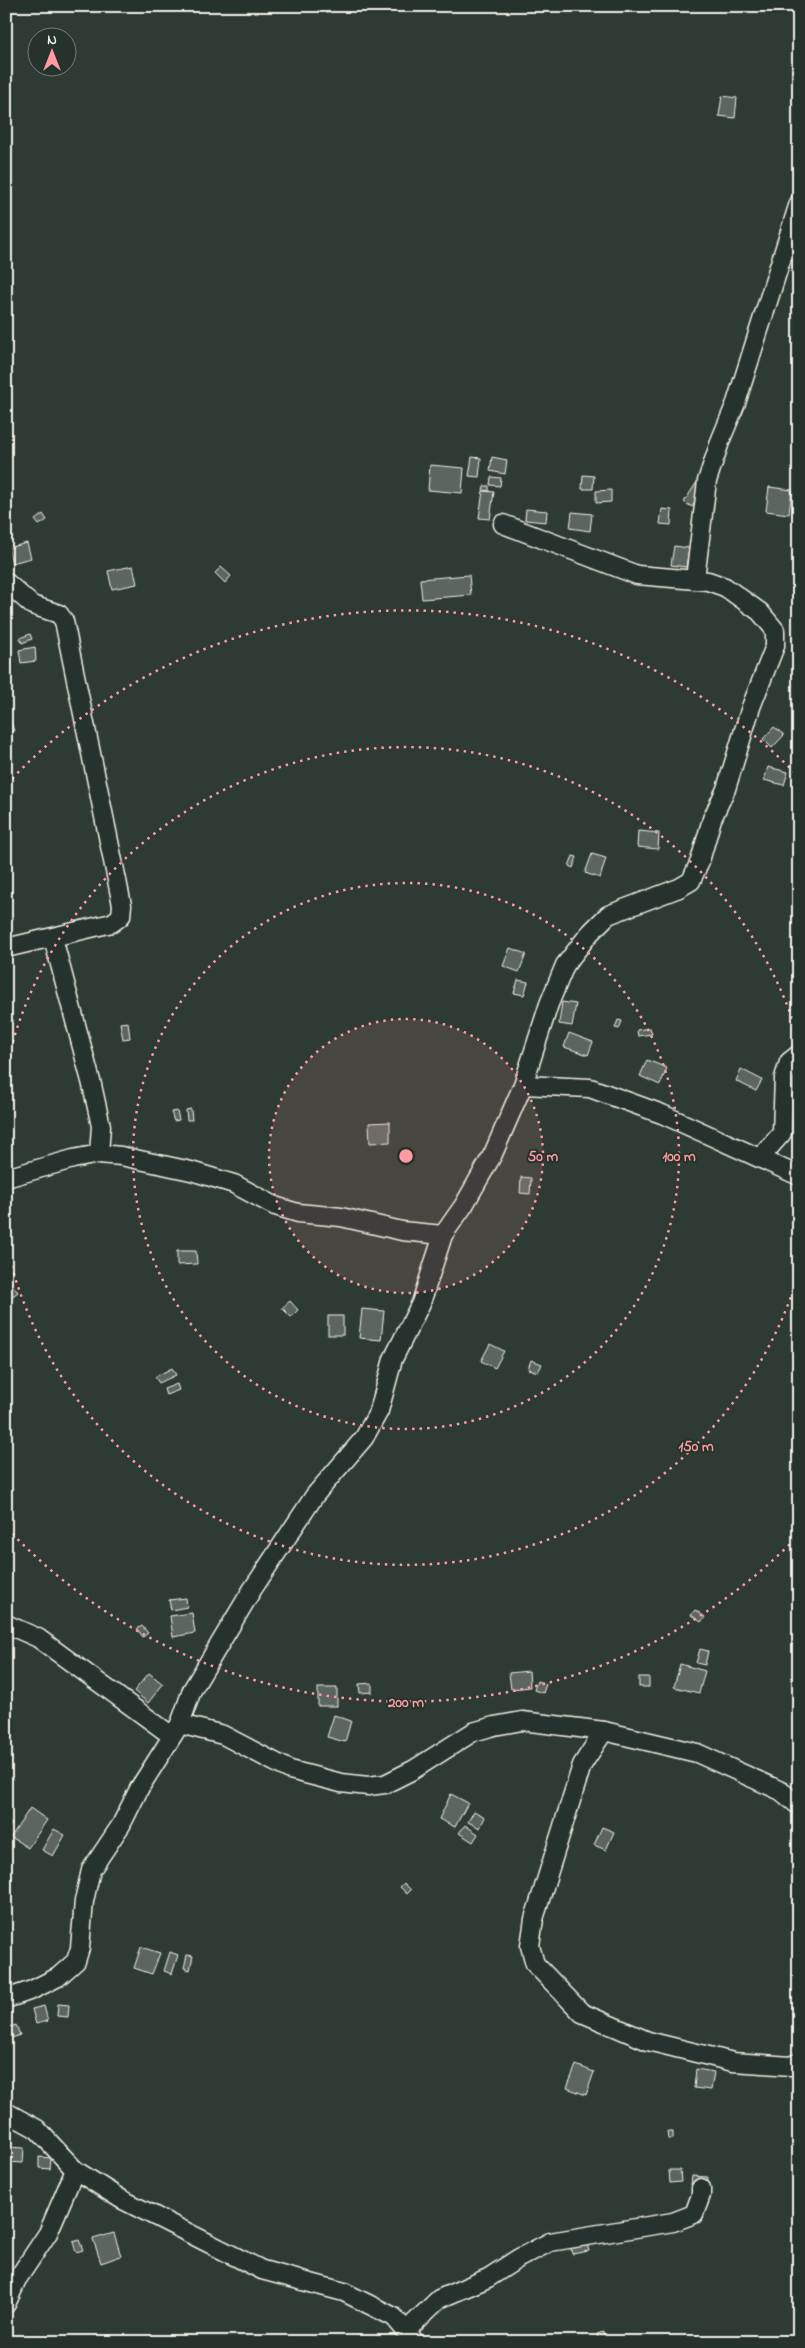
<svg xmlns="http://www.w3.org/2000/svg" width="805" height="2348" font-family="'Indie Flower',sans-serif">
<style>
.building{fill:#5c655e;stroke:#f4f1e8}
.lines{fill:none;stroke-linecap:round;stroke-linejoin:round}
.street-casing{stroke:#f4f1e8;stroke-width:21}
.street{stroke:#26332d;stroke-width:18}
.ring{fill:none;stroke:#ff9aa2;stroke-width:2.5;stroke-dasharray:2.5 5}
.centre{fill:#ff9aa2;stroke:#26332d;stroke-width:2.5}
.ring-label{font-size:15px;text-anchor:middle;font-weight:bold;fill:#ff9aa2;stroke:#26332d;stroke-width:4;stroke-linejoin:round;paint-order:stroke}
</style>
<rect width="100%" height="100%" fill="#2e3b34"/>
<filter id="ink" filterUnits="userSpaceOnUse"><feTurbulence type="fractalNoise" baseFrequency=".02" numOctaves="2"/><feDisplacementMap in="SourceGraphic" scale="10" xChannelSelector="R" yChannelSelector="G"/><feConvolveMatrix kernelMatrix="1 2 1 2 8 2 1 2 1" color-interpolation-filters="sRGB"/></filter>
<g filter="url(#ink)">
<g class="building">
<polygon points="796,57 799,58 799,75 792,73"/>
<polygon points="722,96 737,98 735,118 719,116"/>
<polygon points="472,457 481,458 479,477 469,476"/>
<polygon points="492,457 507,460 505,474 490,471"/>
<polygon points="430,465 464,468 462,493 428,490"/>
<polygon points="583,475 594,476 593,489 582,489"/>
<polygon points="491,477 501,478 500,486 490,485"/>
<polygon points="697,482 705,488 692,507 684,502"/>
<polygon points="484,486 489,486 489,491 483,490"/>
<polygon points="769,487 792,490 789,514 766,511"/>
<polygon points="611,490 611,502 596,503 596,491"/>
<polygon points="483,491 494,492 490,519 479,518"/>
<polygon points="526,509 547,511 546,522 525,520"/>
<polygon points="662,509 672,510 671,525 660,524"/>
<polygon points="572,512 592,514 590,531 570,528"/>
<polygon points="43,514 47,520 39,525 35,520"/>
<polygon points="27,543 31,558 12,563 8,548"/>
<polygon points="674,546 689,548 686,567 671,565"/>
<polygon points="133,566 137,584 112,589 108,571"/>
<polygon points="221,567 231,576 225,583 215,573"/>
<polygon points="469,575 471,595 422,599 420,579"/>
<polygon points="30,634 32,639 22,643 20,638"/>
<polygon points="35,647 36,661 21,663 19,650"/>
<polygon points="6,714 8,714 14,731 6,733"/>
<polygon points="774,727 784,735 772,748 763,739"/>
<polygon points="768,767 788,772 784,785 764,780"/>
<polygon points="638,831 659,833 658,849 637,847"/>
<polygon points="592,854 606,858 600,878 585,873"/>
<polygon points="573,856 577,857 573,868 569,866"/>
<polygon points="510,948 526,954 519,972 503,966"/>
<polygon points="518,980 528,982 524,995 514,993"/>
<polygon points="562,1002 576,1004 572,1026 559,1024"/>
<polygon points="618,1020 622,1021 619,1029 615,1028"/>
<polygon points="128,1022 130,1038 123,1039 120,1023"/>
<polygon points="650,1028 652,1034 638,1036 637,1030"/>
<polygon points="569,1033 593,1042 588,1055 564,1047"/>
<polygon points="647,1060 667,1068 660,1085 640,1076"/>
<polygon points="741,1069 762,1080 756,1091 736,1081"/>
<polygon points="191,1109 192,1120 187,1120 186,1110"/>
<polygon points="177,1111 179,1120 174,1121 171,1112"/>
<polygon points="390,1122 390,1142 370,1143 369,1123"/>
<polygon points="521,1177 531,1178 530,1194 520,1193"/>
<polygon points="177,1251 196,1251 197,1264 177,1265"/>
<polygon points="6,1278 18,1292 6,1301"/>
<polygon points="290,1301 298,1310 291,1317 282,1308"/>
<polygon points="362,1309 384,1311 381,1340 359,1338"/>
<rect x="328" y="1316" width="15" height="19"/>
<polygon points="490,1344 504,1351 495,1368 481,1361"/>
<polygon points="531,1360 542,1364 538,1372 528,1369"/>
<polygon points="172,1368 176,1375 159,1383 155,1377"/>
<polygon points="177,1384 179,1390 166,1395 164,1389"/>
<polygon points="186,1598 187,1607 171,1610 169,1600"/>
<polygon points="695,1610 705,1617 701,1622 691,1615"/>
<polygon points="192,1613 195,1633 173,1637 170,1616"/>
<polygon points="142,1626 148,1633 143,1637 137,1629"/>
<polygon points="700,1649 708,1651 705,1665 696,1663"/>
<polygon points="680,1664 705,1671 699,1693 674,1687"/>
<polygon points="529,1671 530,1687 511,1689 509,1673"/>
<polygon points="149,1673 163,1684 148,1703 134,1691"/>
<rect x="639" y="1677" width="10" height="10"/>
<polygon points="537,1681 546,1684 543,1693 534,1690"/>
<polygon points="372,1683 372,1692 360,1693 359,1684"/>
<rect x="318" y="1688" width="19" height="18"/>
<polygon points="334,1715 351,1721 345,1742 327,1737"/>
<polygon points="451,1794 468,1803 455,1827 439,1819"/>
<polygon points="30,1808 47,1820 28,1848 11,1837"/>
<polygon points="474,1811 485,1817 480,1828 468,1822"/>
<polygon points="6,1821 12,1824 6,1832"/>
<polygon points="465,1825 478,1834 473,1842 459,1833"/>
<polygon points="602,1827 614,1832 606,1850 594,1845"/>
<polygon points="54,1829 65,1835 53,1856 42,1850"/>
<polygon points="404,1883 411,1890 407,1894 400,1887"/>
<polygon points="141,1947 160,1953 152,1974 134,1968"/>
<polygon points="170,1952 178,1955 172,1974 164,1971"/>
<polygon points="187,1955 193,1956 190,1970 184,1968"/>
<polygon points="58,2004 69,2005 68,2017 57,2016"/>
<polygon points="44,2006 48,2021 36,2024 32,2009"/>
<polygon points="16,2025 20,2035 12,2038 8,2028"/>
<polygon points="576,2065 594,2072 586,2095 567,2088"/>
<polygon points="696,2069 714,2072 711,2090 694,2088"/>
<polygon points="667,2132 673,2132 673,2139 668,2139"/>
<polygon points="6,2147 24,2148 23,2163 6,2162"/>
<polygon points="39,2157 51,2158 50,2169 39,2168"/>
<polygon points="669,2170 680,2170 681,2182 670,2183"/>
<polygon points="692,2176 708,2177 707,2186 691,2185"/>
<polygon points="114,2233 121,2256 101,2263 93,2239"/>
<polygon points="585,2236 589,2251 572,2254 569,2240"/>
<polygon points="79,2240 83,2250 76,2252 73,2242"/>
<polygon points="603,2332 605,2340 598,2341 597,2334"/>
</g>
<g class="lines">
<defs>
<g id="street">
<polyline points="695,579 707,481 721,439 736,403 799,203"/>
<polyline points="6,582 32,605 59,614 64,621 122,905 121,916 112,923 6,948"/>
<polyline points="53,938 92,1085 101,1126 99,1154"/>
<polyline points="523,1085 590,1088 662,1114 799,1176"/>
<polyline points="760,1158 782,1133 784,1078 789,1062 799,1054"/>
<polyline points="6,1178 73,1159 99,1154 121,1156 191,1171 234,1184 275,1206 298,1213 341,1217 402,1231 443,1235"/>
<polyline points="6,1624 38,1638 172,1736"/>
<polyline points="180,1724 223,1735 290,1770 341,1783 368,1786 385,1784 413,1770 473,1732 494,1726 522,1721 604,1731 697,1753 781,1791 799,1806"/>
<polyline points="604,1731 582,1765 534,1919 530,1946 535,1964 582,2013 648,2041 733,2062 791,2066 799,2062"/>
<polyline points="6,1999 32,1990 58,1977 76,1961 80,1948 84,1901 91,1870 121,1825 140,1787 180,1724 192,1690 252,1590 315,1495 364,1438 379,1411 393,1359 421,1303 443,1235 464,1205 493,1154 523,1085 549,1004 565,965 590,933 608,915 679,888 691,881 700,861 712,819 726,789 751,707 775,646 775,630 760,612 725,587 708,581 637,575 503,524"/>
<polyline points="6,2112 37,2129 75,2170 121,2199 262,2270 344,2292 394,2317 415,2342"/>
<polyline points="6,2304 18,2278 48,2233 75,2170"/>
<polyline points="406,2331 439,2299 488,2278 519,2258 550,2242 673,2222 694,2214 701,2195 701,2188"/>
</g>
</defs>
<use href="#street" class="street-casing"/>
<use href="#street" class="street"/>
</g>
</g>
<circle cx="406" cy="1156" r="137" fill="#ff9aa2" fill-opacity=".12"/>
<g class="ring">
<circle cx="406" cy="1156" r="137"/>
<circle cx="406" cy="1156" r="273"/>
<path d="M798 1276A410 410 0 0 1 7 1248M7 1064A410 410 0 0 1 798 1036"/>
<path d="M795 1539A546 546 0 0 1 7 1528M7 784A546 546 0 0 1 795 773"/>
</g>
<circle cx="406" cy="1156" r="8" class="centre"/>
<g class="ring-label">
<text x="543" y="1161">50 m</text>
<text x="679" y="1161">100 m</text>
<text x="696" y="1451">150 m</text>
<text x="406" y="1707">200 m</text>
</g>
<rect width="805" height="2348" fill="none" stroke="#26332d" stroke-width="25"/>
<rect x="12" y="12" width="780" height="2323" fill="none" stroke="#f4f1e8" stroke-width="2" filter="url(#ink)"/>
<g transform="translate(52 52)"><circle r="24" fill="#26332d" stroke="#787f78"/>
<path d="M0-4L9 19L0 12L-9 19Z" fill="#ff9aa2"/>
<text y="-8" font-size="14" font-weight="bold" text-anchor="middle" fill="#f4f1e8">N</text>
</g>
</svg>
